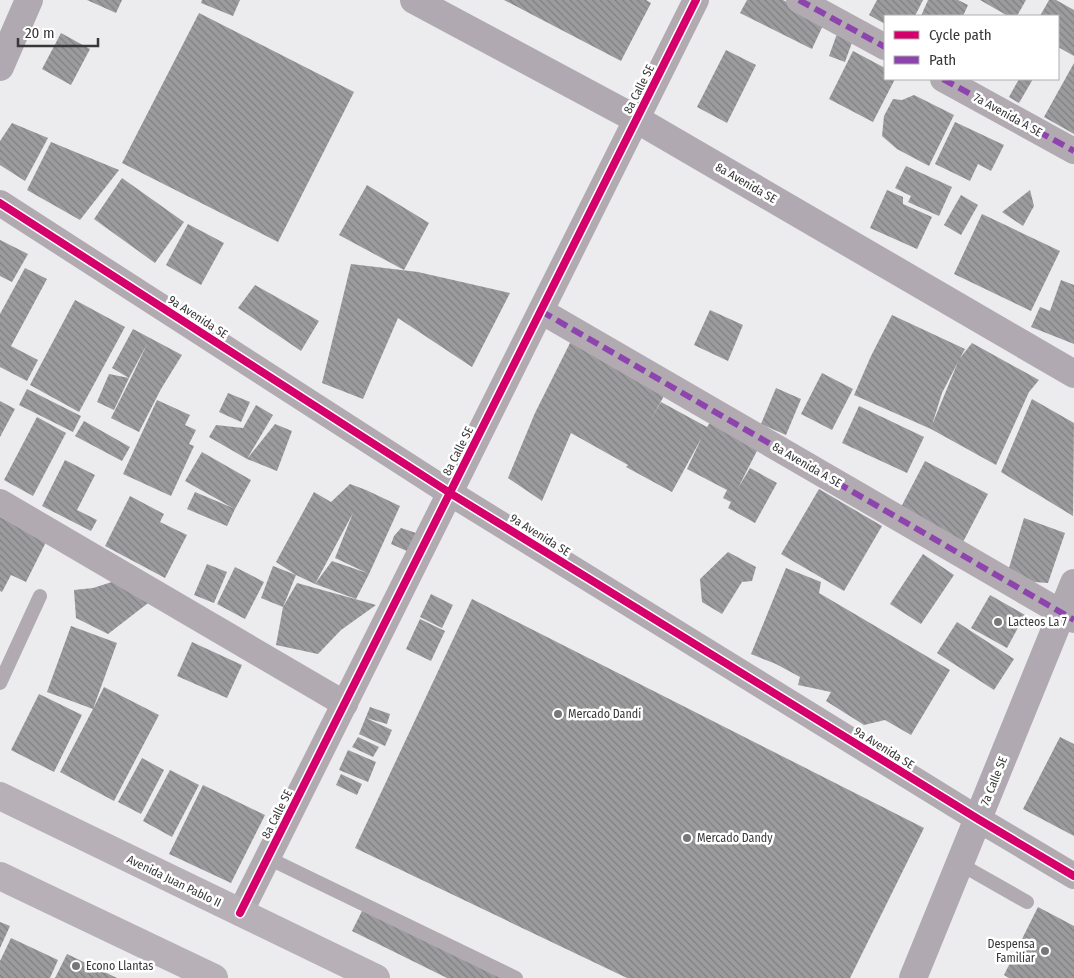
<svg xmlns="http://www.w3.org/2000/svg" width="1074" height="978" font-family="'Fira Sans Condensed',sans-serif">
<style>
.building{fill:url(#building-back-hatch);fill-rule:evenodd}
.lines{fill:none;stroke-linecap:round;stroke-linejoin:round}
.lane{stroke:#b1aab1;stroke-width:14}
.street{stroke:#b1aab1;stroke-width:26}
.secondary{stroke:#b0a9b1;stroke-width:28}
.highway{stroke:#b7b0b7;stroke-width:28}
.quiet{stroke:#8e44ad;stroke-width:6;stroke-dasharray:12 6;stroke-linecap:butt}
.cycleway-casing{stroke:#fff;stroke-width:11}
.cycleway{stroke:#d6006c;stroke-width:8}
.poi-dot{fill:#777778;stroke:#fff;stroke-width:2}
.labels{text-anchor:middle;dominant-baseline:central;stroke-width:5;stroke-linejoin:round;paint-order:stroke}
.street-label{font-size:12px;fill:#383839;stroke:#fff}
.poi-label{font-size:12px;fill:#383839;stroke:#fff;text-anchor:start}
</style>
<defs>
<pattern id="building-back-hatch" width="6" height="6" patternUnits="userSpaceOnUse" patternTransform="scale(1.25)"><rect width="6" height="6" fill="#9c9b9d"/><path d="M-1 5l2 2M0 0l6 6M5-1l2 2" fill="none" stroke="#807f81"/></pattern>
</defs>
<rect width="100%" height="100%" fill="#ecebed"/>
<g class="building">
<polygon points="87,0 122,0 116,13"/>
<polygon points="202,0 240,0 233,16 201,3"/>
<polygon points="504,0 646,0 651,3 621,61"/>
<polygon points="747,0 783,0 825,21 812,49 740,13"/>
<polygon points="877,0 923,0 915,16 885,16 885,24 869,15"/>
<polygon points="928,0 958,0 968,5 963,16 921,16"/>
<polygon points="980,0 1026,0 1017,16 1008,16"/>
<polygon points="1049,0 1056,0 1074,10 1074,56 1058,47 1058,16 1040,16"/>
<polygon points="199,13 354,92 278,242 122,163"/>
<polygon points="838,31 854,37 845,62 829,56"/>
<polygon points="61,33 90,49 71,85 42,69"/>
<polygon points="726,50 756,65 727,123 697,107"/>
<polygon points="853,51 885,68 885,79 895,79 873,122 829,99"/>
<polygon points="1074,63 1074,134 1044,117"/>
<polygon points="1019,79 1033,79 1019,103 1009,97"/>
<polygon points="914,95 954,115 929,166 897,149 882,136 884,116 893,99 902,100"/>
<polygon points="955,122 1004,145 991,171 978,164 970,181 935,164"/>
<polygon points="12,123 48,138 25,181 0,165 0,141"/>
<polygon points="51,142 119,170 80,220 27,190"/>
<polygon points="906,166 952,187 939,216 908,202 911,196 895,188"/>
<polygon points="122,178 184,222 155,263 94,219"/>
<polygon points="367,185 429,223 404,270 339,235"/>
<polygon points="887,190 903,197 903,204 932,217 917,249 870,228"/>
<polygon points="1030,190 1034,206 1023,226 1002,212"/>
<polygon points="961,195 978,205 961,235 944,225"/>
<polygon points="982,214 1060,251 1031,311 954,274"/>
<polygon points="188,224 224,243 201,285 166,265"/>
<polygon points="0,240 28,254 12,282 0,276"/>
<polygon points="351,264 418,272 510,293 472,367 398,318 363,399 322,383"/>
<polygon points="25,268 47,279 11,346 38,360 27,381 0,367 0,314"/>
<polygon points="1061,280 1074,285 1074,344 1031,327 1040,307 1050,311"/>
<polygon points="255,285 319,321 301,351 238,308"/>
<polygon points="75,300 125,327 79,412 30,385"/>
<polygon points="710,310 743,325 728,361 694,345"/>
<path d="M892,315l73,34 -5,9 12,-15 67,37 -10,12 -33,73 -65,-36 -77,-34 17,-39zM958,362l-26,63 10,-32z"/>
<polygon points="133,329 182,355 161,389 139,432 111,418 133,374 147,344 129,378 114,410 97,402 109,374 129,378 112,368"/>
<polygon points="571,341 665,394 649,423 661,402 707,427 711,421 760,445 738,488 750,468 777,483 755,523 728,508 731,502 723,498 727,490 687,469 702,437 672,492 626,467 628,465 571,433 542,501 508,478 535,413"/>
<polygon points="822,373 853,389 832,430 801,414"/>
<polygon points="776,388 801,399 786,435 761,424"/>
<polygon points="27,389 81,416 73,432 19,405"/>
<polygon points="228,393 250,402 241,422 219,412"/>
<polygon points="1032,399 1074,423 1073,516 1001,472"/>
<polygon points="157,400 190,415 185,425 196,430 189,444 194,446 171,496 123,474"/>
<polygon points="0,401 15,409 0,437"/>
<polygon points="256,405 273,415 247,459 275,424 292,431 277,471 247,459 209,437 216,425 243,428"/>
<polygon points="859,406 924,437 907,473 842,443"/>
<polygon points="37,417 66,433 33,496 4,480"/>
<polygon points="84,421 130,447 122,461 75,436"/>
<polygon points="202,452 251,480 235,509 227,526 187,509 195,492 233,508 185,481"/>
<polygon points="65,460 95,475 77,510 97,520 91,531 42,506"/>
<polygon points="925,461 988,494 962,544 899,511"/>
<polygon points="350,484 366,490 400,506 369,574 356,599 315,584 332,561 367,573 335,558 353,513 315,584 296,575 276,562 314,492 331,502"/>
<polygon points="819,489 882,526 844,591 781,554"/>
<polygon points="130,496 164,514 160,522 187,535 165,578 105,546"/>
<polygon points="0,517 47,540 26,582 11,575 2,592 0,591"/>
<polygon points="1024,518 1065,533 1048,583 1034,582 1009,568"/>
<polygon points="401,528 416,533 409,552 391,544 394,536"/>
<polygon points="728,552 756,567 752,581 742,582 722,614 702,602 700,579"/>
<polygon points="923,554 954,575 921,624 890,604"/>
<polygon points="207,564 227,572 214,603 194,595"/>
<polygon points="273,566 296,575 283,607 261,598"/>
<polygon points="235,567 264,582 245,619 217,604"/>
<polygon points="786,568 821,582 819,593 950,670 911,735 885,720 864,725 826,701 831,692 798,685 800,677 776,664 751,654"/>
<polygon points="115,581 152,600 108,634 76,618 74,590 93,588"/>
<polygon points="297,583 355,599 376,605 341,630 318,654 276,645 283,607"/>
<polygon points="431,594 453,605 442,628 420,617"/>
<polygon points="990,595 1025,615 1007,648 971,628"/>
<polygon points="472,599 924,828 850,978 627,978 355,848"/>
<polygon points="420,619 445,631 431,661 406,649"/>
<polygon points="957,622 1014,659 994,690 937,653"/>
<polygon points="71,626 117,643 93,709 104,687 159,715 114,801 60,772 93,709 47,692"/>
<polygon points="192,642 242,665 227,698 177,676"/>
<polygon points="39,694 82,715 54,772 11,750"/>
<polygon points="370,707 390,714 387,724 366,718 392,730 385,746 359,734"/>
<polygon points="358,737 379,747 373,757 352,747"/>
<polygon points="1060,737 1074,744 1074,836 1023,809"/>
<polygon points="348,750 376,762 368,782 339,770"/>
<polygon points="142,758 164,770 141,814 118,802"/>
<polygon points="170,770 199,785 172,837 143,821"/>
<polygon points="341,774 362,784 357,795 336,785"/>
<polygon points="203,785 265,815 231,883 169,854"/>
<polygon points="1038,907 1074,926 1074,978 1009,978 1004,975"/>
<polygon points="363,909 501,978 447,978 352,931"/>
<polygon points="0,922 10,926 0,948"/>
<polygon points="11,938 58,960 50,978 0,978 0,961"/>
<polygon points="67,954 117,978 55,978"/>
</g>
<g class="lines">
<g class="lane">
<polyline points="0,683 40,596"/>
<polyline points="268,858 516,978"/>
<polyline points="960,864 1027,902"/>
</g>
<g class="street">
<polyline points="799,0 885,47"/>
<polyline points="943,79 1074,151"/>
<polyline points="0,203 450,493 978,819 1074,876"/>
<polyline points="541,311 1074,620"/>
<polyline points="0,502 345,704"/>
<polyline points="240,913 696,0"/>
</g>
<g class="secondary">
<polyline points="414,0 636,119 1074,374"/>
<polyline points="0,67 29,0"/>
<polyline points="913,978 1074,583"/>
</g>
<g class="highway">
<polyline points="0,796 376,978"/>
<polyline points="0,876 214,978"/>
</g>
<g class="quiet">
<polyline points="799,0 885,47"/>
<polyline points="943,79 1074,151"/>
<polyline points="541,311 1074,620"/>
</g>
<defs>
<g id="cycleway">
<polyline points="0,203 450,493 978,819 1074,876"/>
<polyline points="240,913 696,0"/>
</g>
</defs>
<use href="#cycleway" class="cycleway-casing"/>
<use href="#cycleway" class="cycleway"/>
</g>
<g class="poi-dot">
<circle cx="998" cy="622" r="5"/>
<circle cx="558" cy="714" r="5"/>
<circle cx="687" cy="838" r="5"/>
<circle cx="1045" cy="951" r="5"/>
<circle cx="76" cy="966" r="5"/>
</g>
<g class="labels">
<g class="street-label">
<text transform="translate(639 89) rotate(-63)">8a Calle SE</text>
<text transform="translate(1008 115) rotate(29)">7a Avenida A SE</text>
<text transform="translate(746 183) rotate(30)">8a Avenida SE</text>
<text transform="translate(198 317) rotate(33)">9a Avenida SE</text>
<text transform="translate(458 451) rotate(-63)">8a Calle SE</text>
<text transform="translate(807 465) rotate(30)">8a Avenida A SE</text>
<text transform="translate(540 535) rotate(32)">9a Avenida SE</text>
<text transform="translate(884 748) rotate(32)">9a Avenida SE</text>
<text transform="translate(994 781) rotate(-68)">7a Calle SE</text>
<text transform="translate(277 814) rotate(-63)">8a Calle SE</text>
<text transform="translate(174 881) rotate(26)">Avenida Juan Pablo II</text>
</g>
<g class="poi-label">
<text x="1008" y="622">Lacteos La 7</text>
<text x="568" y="714">Mercado Dandi</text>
<text x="697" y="838">Mercado Dandy</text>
<text x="1035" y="944" text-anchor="end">Despensa<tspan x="1035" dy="14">Familiar</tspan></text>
<text x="86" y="966">Econo Llantas</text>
</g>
</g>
<rect x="884" y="15" width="175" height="65" fill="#ffffff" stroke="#afafb0"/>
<rect x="894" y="31" width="25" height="8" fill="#d6006c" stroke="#afafb0"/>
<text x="929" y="40" font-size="15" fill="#383839">Cycle path</text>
<rect x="894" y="56" width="25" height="8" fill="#8e44ad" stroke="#afafb0"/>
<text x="929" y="65" font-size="15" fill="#383839">Path</text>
<path d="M18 38v8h80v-8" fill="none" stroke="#383839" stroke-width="2.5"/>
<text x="25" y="38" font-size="15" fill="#383839" stroke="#ffffff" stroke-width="4" paint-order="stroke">20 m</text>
</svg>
